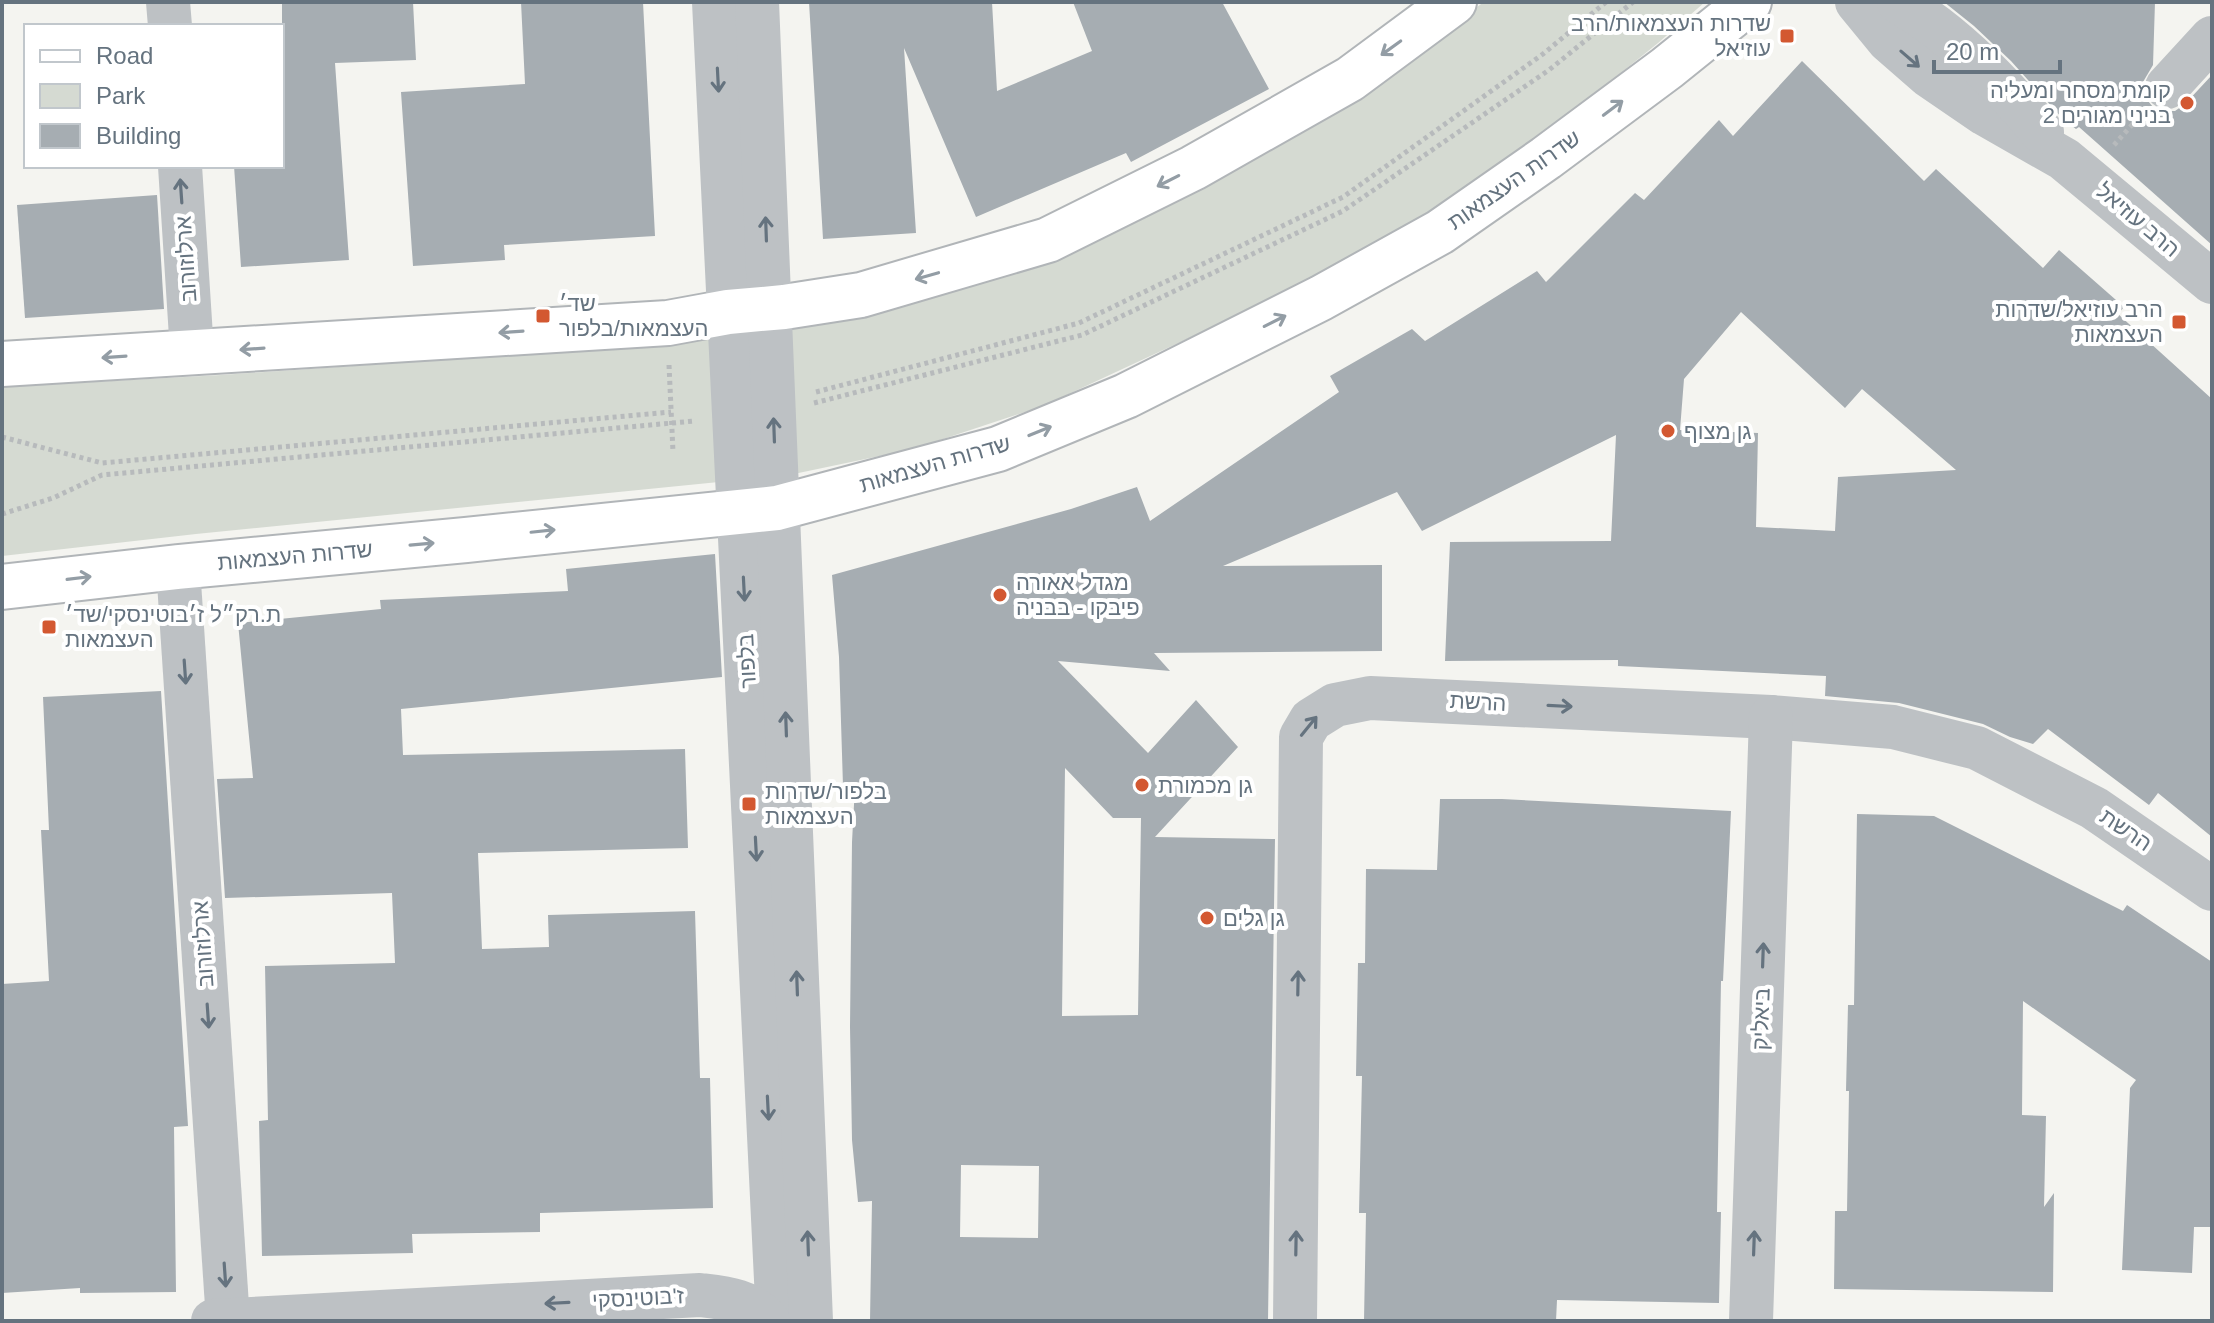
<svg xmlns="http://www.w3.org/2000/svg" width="2214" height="1323" font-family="Arial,'Noto Sans Hebrew',sans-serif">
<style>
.green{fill:#d5dad2}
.building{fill:#a6adb2;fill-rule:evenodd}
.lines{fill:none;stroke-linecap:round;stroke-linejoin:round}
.major-casing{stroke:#b1b5b8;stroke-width:48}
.path{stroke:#b7babc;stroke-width:5;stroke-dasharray:4 4;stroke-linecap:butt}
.minor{stroke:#bdc1c4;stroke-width:44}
.major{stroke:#fff;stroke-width:44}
.oneway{stroke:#939da5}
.oneway2{stroke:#65737f}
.poi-dot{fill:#d35831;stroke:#fff;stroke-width:3}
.labels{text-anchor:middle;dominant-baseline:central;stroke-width:8;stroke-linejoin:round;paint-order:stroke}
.poi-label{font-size:22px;fill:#65737f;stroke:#fff;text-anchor:start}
.street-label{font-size:22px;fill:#65737f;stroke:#fff}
</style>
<rect width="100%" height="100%" fill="#f4f4f0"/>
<polygon class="green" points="1484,2 1705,2 1658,43 1534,143 1381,244 1204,331 1043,406 913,449 789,475 196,534 2,556 2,387 221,375 660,345 801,323 1353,96"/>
<g class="building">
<polygon points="282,2 413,2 416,60 335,63 349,260 241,267 234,166 282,166"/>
<polygon points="521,2 643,2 655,236 504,245 505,260 413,266 401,92 525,84"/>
<polygon points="809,2 992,2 997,91 1092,51 1073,2 1222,2 1269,89 1131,162 1126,153 976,217 904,48 916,233 823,239"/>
<polygon points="1944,2 2155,2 2153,65 2143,82 2143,95 2153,107 2153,112 2156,109 2162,111 2175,111 2185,104 2212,75 2212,245 2079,127 2076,129 2062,118 2011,61 1974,26"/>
<path d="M1802,61l122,120 12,-12 107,99 16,-18 65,57 -6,7 94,85v438l-54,-44 -9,12 -101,-76 -15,15 -23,-7 -27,-13 -84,-21 -74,-7 1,-20 -208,-10v-6l-173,1 5,-119 161,-1 5,-106 -194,96 -25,-39 -174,74 159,-1v86l-228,2 16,18 -112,-10 90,92 48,-53 42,47 -83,90 120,2 -7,482h-398l2,-120 -14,1 -6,-62 -2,-113 2,-185 3,-56h-12l-4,-129 -7,-82 239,-66 66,-22 13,34 189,-129 -9,-16 82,-47 13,12 112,-70 9,11 89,-89 9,7 75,-80 14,16zM1741,312l104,96 17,-19 94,81 -118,7 -3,54 -79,-4 2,-94 -78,-3 4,-51zM1065,768l48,50h28l-3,197 -76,1zM961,1165l78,1 -1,72 -78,-1z"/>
<polygon points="157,195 164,309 25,318 17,205"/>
<polygon points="715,554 722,677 401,709 403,755 685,749 688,848 478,853 482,949 549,947 548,915 695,911 700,1078 710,1078 713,1208 540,1213 540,1232 412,1234 413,1253 262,1256 259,1121 268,1120 265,966 395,963 392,893 225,898 217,779 253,778 238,623 381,609 380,600 568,591 566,569"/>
<polygon points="161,691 188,1126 174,1127 176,1292 80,1293 80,1288 2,1293 2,984 49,981 41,830 49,830 43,697"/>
<polygon points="1440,799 1502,799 1731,811 1723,981 1721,981 1717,1212 1721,1212 1719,1303 1557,1300 1556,1321 1364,1321 1366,1213 1359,1213 1362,1076 1356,1076 1358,963 1365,963 1366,869 1437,870"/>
<polygon points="1857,814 1934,816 2123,911 2127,905 2212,962 2212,1227 2194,1227 2192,1273 2122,1270 2130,1088 2136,1080 2023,1001 2022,1115 2046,1116 2044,1207 2054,1193 2053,1292 1834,1289 1835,1211 1847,1211 1849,1091 1846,1091 1848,1005 1854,1005"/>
</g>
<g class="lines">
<defs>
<g id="major">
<polyline points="2,364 668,323 728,312 784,307 861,295 1048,240 1193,168 1350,79 1454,2"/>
<polyline points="2,587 178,567 466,540 777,508 998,449 1126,396 1321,298 1440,232 1546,158 1667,68 1749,2"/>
</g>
</defs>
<use href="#major" class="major-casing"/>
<g class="path">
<polyline points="2114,145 2139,117"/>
<polyline points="669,365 673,452"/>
<polyline points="816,392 1079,323 1343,197 1543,54 1606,2"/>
<polyline points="814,403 1082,335 1343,211 1549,70 1633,2"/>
<polyline points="2,437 102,463 671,412"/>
<polyline points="2,514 53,498 102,475 694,421"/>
</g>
<g class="minor">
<polyline points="168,2 170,26"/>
<polyline points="714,2 778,1321"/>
<polyline points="757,2 811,1321"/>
<polyline points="1857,2 1889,41 1928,75 1985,114 2064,159 2212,282"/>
<path d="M1899,2c54,31 104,83 143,130"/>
<polyline points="2167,87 2212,38"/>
<polyline points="180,166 192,352"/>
<polyline points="178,567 228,1321"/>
<path d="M213,1321l487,-26c25,3 50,5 68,26"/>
<polyline points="1295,1321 1301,737 1311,720 1335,705 1370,698 1771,717 1893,727 1977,748 2094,808 2212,889"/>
<polyline points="1751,1321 1771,717"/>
</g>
<use href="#major" class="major"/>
</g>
<defs><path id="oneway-shaft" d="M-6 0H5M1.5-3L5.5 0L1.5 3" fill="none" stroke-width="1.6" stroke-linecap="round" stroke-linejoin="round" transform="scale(2)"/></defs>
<g class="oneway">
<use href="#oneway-shaft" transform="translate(1391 48) rotate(144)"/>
<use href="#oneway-shaft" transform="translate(1613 108) rotate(-37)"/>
<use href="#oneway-shaft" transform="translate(1168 181) rotate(153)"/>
<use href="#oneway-shaft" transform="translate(927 276) rotate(164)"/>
<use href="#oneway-shaft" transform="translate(1275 321) rotate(-27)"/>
<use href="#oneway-shaft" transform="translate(511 332) rotate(176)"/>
<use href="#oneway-shaft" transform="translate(252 349) rotate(176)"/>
<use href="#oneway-shaft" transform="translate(114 357) rotate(176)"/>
<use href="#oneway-shaft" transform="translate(1040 431) rotate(-22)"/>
<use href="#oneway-shaft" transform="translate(543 531) rotate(-6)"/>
<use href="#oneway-shaft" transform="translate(422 544) rotate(-5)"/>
<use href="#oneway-shaft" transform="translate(79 578) rotate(-7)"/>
</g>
<g class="oneway2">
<use href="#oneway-shaft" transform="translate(1910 59) rotate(41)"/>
<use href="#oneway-shaft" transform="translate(718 80) rotate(87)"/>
<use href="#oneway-shaft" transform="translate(181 191) rotate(-94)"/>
<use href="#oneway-shaft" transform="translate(766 229) rotate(-92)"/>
<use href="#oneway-shaft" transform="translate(774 430) rotate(-92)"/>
<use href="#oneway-shaft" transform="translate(744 589) rotate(87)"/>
<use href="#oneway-shaft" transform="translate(185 672) rotate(86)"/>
<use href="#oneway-shaft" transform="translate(1560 706) rotate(3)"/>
<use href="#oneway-shaft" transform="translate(786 724) rotate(-92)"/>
<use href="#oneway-shaft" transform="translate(1309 726) rotate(-51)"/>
<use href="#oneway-shaft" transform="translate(756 849) rotate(87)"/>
<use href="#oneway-shaft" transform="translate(1763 955) rotate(-88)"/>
<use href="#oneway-shaft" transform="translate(797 983) rotate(-92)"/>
<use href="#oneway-shaft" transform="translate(1298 983) rotate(-89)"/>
<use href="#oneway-shaft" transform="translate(208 1016) rotate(86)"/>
<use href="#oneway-shaft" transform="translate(768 1108) rotate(87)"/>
<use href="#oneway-shaft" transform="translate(808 1243) rotate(-92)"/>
<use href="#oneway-shaft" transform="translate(1296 1243) rotate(-89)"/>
<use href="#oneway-shaft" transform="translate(1754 1243) rotate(-88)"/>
<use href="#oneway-shaft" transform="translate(225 1275) rotate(86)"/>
<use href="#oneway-shaft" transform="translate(557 1303) rotate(177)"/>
</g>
<g class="poi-dot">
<rect x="1779" y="28" width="16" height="16" rx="4"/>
<circle cx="2187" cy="103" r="8"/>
<rect x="535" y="308" width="16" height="16" rx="4"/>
<rect x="2171" y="314" width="16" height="16" rx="4"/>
<circle cx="1668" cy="431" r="8"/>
<circle cx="1000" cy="595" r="8"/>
<rect x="41" y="619" width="16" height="16" rx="4"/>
<circle cx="1142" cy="785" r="8"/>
<rect x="741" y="796" width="16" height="16" rx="4"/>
<circle cx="1207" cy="918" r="8"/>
</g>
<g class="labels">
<g class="poi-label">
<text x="1771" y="23" text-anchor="end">שדרות העצמאות/הרב<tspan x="1771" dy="25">עוזיאל</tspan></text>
<text x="2171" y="90" text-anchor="end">קומת מסחר ומעליה<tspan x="2171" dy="25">2 בניני מגורים</tspan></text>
<text x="559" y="303">שד׳<tspan x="559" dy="25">העצמאות/בלפור</tspan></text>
<text x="2163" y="309" text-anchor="end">הרב עוזיאל/שדרות<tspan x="2163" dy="25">העצמאות</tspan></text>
<text x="1684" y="431">גן מצוף</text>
<text x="1016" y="582">מגדל אאורה<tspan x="1016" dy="25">פיבקו - בבניה</tspan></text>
<text x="65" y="614">ת.רק״ל ז׳בוטינסקי/שד׳<tspan x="65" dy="25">העצמאות</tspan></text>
<text x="1158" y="785">גן מכמורת</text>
<text x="765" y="791">בלפור/שדרות<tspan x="765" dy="25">העצמאות</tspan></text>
<text x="1223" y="918">גן גלים</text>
</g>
<g class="street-label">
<text transform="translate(1514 180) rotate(-35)">שדרות העצמאות</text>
<text transform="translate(2138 220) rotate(40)">הרב עוזיאל</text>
<text transform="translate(186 259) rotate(-94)">ארלוזורוב</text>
<text transform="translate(935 464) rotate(-16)">שדרות העצמאות</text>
<text transform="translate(295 556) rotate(-5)">שדרות העצמאות</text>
<text transform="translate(747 661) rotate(-93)">בלפור</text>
<text transform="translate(1478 702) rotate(3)">הרשת</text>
<text transform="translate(2126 830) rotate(34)">הרשת</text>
<text transform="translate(203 944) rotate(-94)">ארלוזורוב</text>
<text transform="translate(1761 1019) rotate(-88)">ביאליק</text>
<text transform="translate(638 1298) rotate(-3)">ז'בוטינסקי</text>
</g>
</g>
<rect width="2214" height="1323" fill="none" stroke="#65737f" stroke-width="8"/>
<rect x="24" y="24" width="260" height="144" fill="#ffffff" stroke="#c1c7cc" stroke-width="2"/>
<rect x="40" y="50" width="40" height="12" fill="#ffffff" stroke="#c1c7cc" stroke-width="2"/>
<text x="96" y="64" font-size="24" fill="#65737f">Road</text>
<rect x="40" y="84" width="40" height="24" fill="#d5dad2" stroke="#c1c7cc" stroke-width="2"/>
<text x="96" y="104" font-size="24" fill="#65737f">Park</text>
<rect x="40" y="124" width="40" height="24" fill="#a6adb2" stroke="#c1c7cc" stroke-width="2"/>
<text x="96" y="144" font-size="24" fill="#65737f">Building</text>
<path d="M1934 60v12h126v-12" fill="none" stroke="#65737f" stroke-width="4"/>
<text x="1946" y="60" font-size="24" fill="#65737f" stroke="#ffffff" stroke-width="6" paint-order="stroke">20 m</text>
</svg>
